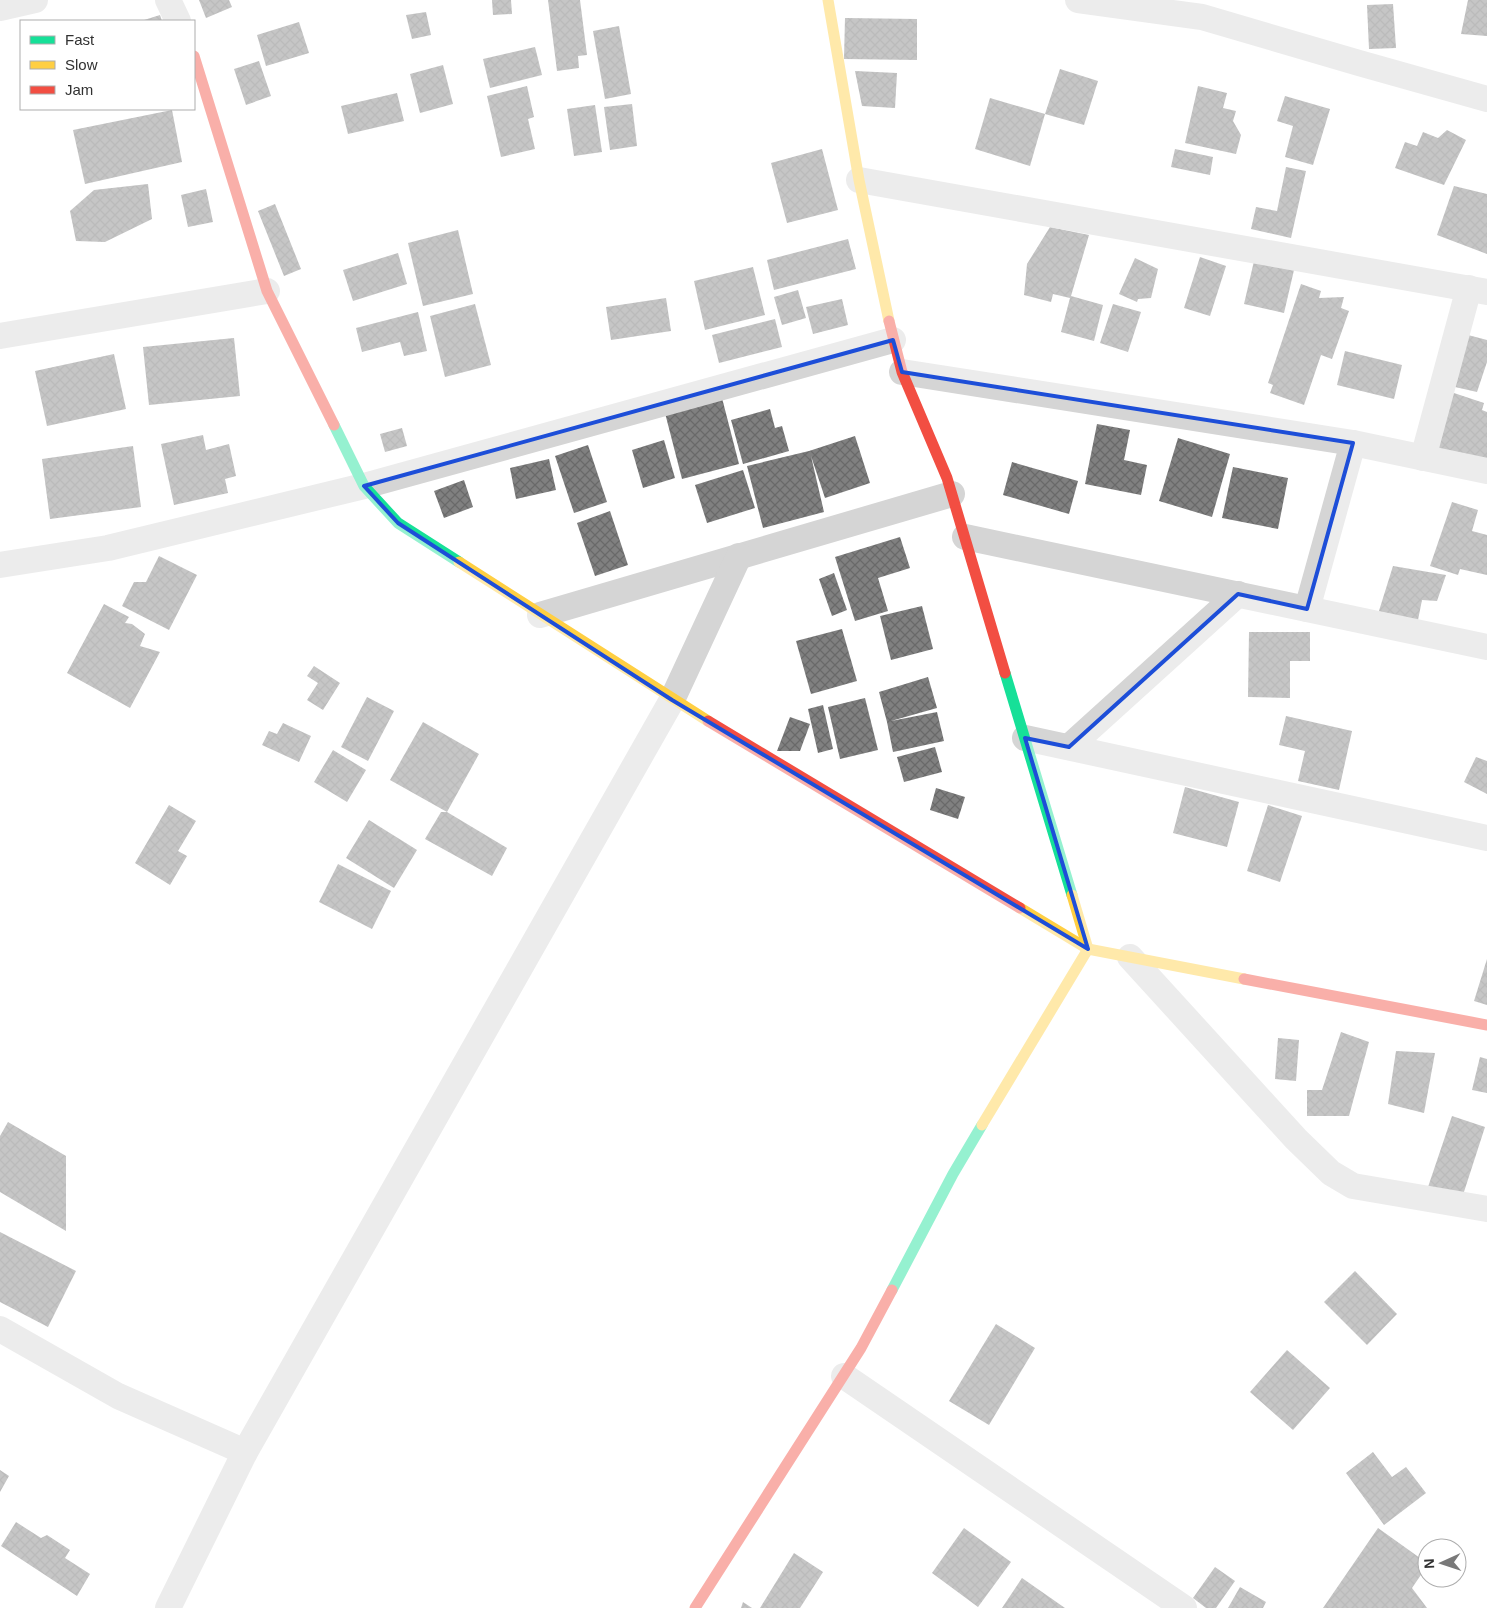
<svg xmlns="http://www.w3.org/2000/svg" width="1487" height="1608" font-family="Helvetica,sans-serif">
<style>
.building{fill:url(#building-cross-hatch)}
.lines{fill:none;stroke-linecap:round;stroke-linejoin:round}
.street{stroke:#d5d5d5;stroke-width:26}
.fast{stroke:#16e098;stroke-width:11}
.slow{stroke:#ffcf43;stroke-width:11}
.jam{stroke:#f24e42;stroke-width:11}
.marked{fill:none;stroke:#1d4ed8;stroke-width:4;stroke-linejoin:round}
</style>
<defs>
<pattern id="building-cross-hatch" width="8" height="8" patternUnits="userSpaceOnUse" patternTransform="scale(1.25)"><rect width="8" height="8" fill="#808080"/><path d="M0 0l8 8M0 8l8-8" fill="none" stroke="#696969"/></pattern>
</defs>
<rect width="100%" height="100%" fill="#fff"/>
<g class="building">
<polygon points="199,0 229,0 232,7 206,18"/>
<polygon points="492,0 511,0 512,14 493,15"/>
<polygon points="548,0 580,0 587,55 578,56 579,68 557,71"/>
<polygon points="1468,0 1487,0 1487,36 1461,34"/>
<polygon points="1393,4 1396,48 1369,49 1367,5"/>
<polygon points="426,12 431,35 412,39 406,15"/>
<polygon points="160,15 162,21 141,21"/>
<polygon points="845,18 917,19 917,60 844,59"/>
<polygon points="299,22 309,53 266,66 257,35"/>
<polygon points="619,26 631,94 605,99 593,31"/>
<polygon points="535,47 542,75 490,88 483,59"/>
<polygon points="259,61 271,96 246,105 234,69"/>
<polygon points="443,65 453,104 420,113 410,74"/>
<polygon points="1060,69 1098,81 1084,125 1045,114"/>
<polygon points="855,71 897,73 895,108 862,106"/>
<polygon points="527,86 534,117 528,119 535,149 501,157 487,96"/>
<polygon points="1198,86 1227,93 1223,108 1236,111 1233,121 1241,135 1236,154 1185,143"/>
<polygon points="397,93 404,121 348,134 341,106"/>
<polygon points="1285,96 1330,109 1313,165 1285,157 1293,126 1277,121"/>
<polygon points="990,98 1045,114 1030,166 975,149"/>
<polygon points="632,104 637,146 610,150 604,107"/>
<polygon points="595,105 602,152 574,156 567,109"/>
<polygon points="172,110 182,162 85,184 73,130"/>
<polygon points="1447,130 1466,140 1444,185 1395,168 1405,142 1417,146 1423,132 1438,138"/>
<polygon points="822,149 838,210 787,223 771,163"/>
<polygon points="1175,149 1213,157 1210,175 1171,167"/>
<polygon points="1286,167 1306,171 1291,238 1251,229 1256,207 1277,211"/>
<polygon points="148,184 152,219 105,242 76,241 70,211 94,190"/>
<polygon points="1454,186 1487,194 1487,254 1437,235"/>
<polygon points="206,189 213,222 188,227 181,195"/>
<polygon points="275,204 301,269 284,276 258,211"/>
<polygon points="1050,227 1089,235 1071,296 1103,305 1094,341 1061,332 1070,298 1053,294 1051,302 1024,295 1027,264"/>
<polygon points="458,230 473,294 423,306 408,243"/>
<polygon points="848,239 856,269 774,290 767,260"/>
<polygon points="398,253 407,284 353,301 343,270"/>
<polygon points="1200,257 1226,266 1210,316 1184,308"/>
<polygon points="1135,258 1158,269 1151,298 1138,299 1137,302 1119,294"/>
<polygon points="1254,261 1294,270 1284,313 1244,304"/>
<polygon points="753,267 765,315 705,330 694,281"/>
<polygon points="1301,284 1321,291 1319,298 1344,297 1341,308 1349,311 1332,359 1321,355 1304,405 1270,393 1273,385 1268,383"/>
<polygon points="798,290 806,318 782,325 774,297"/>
<polygon points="666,298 671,331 611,340 606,307"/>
<polygon points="842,299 848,325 813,334 806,307"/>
<polygon points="475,304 491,365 445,377 430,316"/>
<polygon points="1113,304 1141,312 1128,352 1100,343"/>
<polygon points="418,312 427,351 404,356 400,342 362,352 356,328"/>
<polygon points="775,319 782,347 719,363 712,335"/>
<polygon points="1468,335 1487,340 1487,362 1477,392 1455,387"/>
<polygon points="234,338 240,396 149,405 143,347"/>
<polygon points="1345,351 1402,365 1394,399 1337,385"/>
<polygon points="114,354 126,409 47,426 35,371"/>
<polygon points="1451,392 1484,403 1482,410 1487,412 1487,461 1435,451"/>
<polygon points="722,398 739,464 682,479 665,413"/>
<polygon points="770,409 775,428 782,426 789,451 743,464 731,420"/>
<polygon points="1097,424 1130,430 1124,460 1147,465 1141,495 1085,484"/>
<polygon points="402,428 407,446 385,452 380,434"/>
<polygon points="203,435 206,450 229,444 236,476 225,479 228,493 174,505 161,444"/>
<polygon points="855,436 870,483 825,498 811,456 824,512 763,528 747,466 809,451"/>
<polygon points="1178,438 1230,454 1212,517 1159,501"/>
<polygon points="664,440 675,478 643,488 632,450"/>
<polygon points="588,445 607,502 574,513 555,456"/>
<polygon points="133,446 141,507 50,519 42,459"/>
<polygon points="549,459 556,490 516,499 510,468"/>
<polygon points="1012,462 1078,481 1069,514 1003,495"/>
<polygon points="1233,467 1288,478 1278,529 1222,518"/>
<polygon points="743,470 755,508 707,523 695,485"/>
<polygon points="464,480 473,507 444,518 434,491"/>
<polygon points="1452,502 1478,510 1472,531 1487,535 1487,575 1460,569 1458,575 1430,566"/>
<polygon points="610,511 628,565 595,576 577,523"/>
<polygon points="900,537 910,568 878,578 888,611 855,621 835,557"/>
<polygon points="159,556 197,575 169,630 122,606 134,582 146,582"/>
<polygon points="1393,566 1446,575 1437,601 1422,600 1417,625 1378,614"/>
<polygon points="834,573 847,610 832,616 819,579"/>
<polygon points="104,604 129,617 125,623 132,624 145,634 140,646 160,652 130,708 67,673"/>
<polygon points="922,606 933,649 891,660 880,616"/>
<polygon points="842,629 857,681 811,694 796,641"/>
<polygon points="1249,632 1310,632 1310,661 1290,661 1290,698 1248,697"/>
<polygon points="314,666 340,683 323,710 307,700 318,683 307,676"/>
<polygon points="928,677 937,708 891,721 937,712 944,741 893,752 887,722 879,692"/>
<polygon points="367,697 394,711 368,761 341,747"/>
<polygon points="865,698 878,750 840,759 828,707"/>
<polygon points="823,705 833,749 818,753 808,709"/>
<polygon points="1286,716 1352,731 1339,790 1298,781 1305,751 1279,745"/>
<polygon points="790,717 810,724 800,751 777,751"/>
<polygon points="423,722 479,754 447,812 390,780"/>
<polygon points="283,723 311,736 299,762 262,745 269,731 277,734"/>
<polygon points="935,747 942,772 904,782 897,757"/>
<polygon points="333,750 366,770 347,802 314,782"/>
<polygon points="1476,757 1487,761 1487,794 1464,782"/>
<polygon points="1185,787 1239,802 1227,847 1173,833"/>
<polygon points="936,788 965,797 958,819 930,810"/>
<polygon points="169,805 196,821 178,851 187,856 170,885 135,863"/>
<polygon points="1268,805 1302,816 1280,882 1247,871"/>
<polygon points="441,812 447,812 507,848 492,876 425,839"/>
<polygon points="369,820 417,850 394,888 346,858"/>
<polygon points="338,864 391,891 372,929 319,902"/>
<polygon points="1487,959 1487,1005 1474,1001"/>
<polygon points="1341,1032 1369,1042 1349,1116 1307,1116 1307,1090 1322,1090"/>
<polygon points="1278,1038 1299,1040 1296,1081 1275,1079"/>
<polygon points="1396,1051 1435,1053 1424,1113 1388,1104"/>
<polygon points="1480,1057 1487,1059 1487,1093 1472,1090"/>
<polygon points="1452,1116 1485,1127 1462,1198 1428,1187"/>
<polygon points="8,1122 66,1156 66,1231 0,1192 0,1136"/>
<polygon points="0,1232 76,1271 48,1327 0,1302"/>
<polygon points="1355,1271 1397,1314 1367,1345 1324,1302"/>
<polygon points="996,1324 1035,1348 989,1425 949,1401"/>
<polygon points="1287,1350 1330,1388 1293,1430 1250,1392"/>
<polygon points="1373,1452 1392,1477 1406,1467 1426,1493 1384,1525 1346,1473"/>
<polygon points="0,1470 9,1476 0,1492"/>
<polygon points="16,1522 41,1538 47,1535 70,1550 65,1558 90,1574 77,1596 1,1546"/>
<polygon points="964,1528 1011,1562 978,1607 932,1573"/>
<polygon points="1378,1528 1427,1563 1427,1566 1412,1588 1427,1608 1323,1608"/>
<polygon points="794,1553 823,1572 800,1608 760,1608"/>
<polygon points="1215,1567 1235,1581 1216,1608 1206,1608 1193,1598"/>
<polygon points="1022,1578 1065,1608 1002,1608"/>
<polygon points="1240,1587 1266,1602 1263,1608 1228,1608"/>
<polygon points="743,1602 752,1608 741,1608"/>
</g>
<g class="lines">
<g class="street">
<polyline points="168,0 178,21"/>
<polyline points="1078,0 1202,17 1359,63 1487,99"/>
<polyline points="0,8 35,0"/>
<polyline points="859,180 1487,292"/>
<polyline points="0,336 267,291"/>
<polyline points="902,372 1353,443 1487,471"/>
<polyline points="1423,458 1469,288"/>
<polyline points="965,537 1487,647"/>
<polyline points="0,565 108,548 364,486 893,340"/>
<polyline points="1307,609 1353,443"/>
<polyline points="540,615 952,494"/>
<polyline points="1025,738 1487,838"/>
<polyline points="1069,747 1238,594"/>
<polyline points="1130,957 1296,1139 1331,1173 1353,1186 1487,1209"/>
<polyline points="0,1329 118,1396 245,1452"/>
<polyline points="844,1376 1184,1608"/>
<polyline points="168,1608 245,1452 672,700 739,556"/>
</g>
<g class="fast">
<polyline points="334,425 364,486 398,523 459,562"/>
<polyline points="1005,673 1072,895"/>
<polyline points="892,1290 953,1174 982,1125"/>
</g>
<g class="slow">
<polyline points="828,0 859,180 889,321"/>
<polyline points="459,562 708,721"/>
<polyline points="1020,908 1088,949 1244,979"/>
<polyline points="982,1125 1088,949 1072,895"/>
</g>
<g class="jam">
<polyline points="194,56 267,291 334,425"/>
<polyline points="889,321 902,372 947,478 1005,673"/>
<polyline points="708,721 1020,908"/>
<polyline points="1244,979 1487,1025"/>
<polyline points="695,1608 861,1348 892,1290"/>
</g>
</g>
<path d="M0 0H1487V1608H0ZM893,340l9,32 451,71 -46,166 -69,-15 -169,153 -44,-9 63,211 -416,-249 -274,-177 -34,-37z" fill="#fff" fill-opacity=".55" fill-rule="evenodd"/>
<path class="marked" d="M893,340l9,32 451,71 -46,166 -69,-15 -169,153 -44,-9 63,211 -416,-249 -274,-177 -34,-37z"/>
<rect x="20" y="20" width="175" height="90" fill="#ffffff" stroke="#adadad"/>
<rect x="30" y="36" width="25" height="8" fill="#16e098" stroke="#adadad"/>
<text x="65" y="45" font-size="15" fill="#313131">Fast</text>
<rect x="30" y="61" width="25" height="8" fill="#ffcf43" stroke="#adadad"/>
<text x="65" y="70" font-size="15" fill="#313131">Slow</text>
<rect x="30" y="86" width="25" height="8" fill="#f24e42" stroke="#adadad"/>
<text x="65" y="95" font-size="15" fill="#313131">Jam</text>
<g transform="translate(1442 1563) rotate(267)"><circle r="24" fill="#ffffff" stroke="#adadad"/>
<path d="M0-4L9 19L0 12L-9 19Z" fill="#797979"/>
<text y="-8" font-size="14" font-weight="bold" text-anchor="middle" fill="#313131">N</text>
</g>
</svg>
